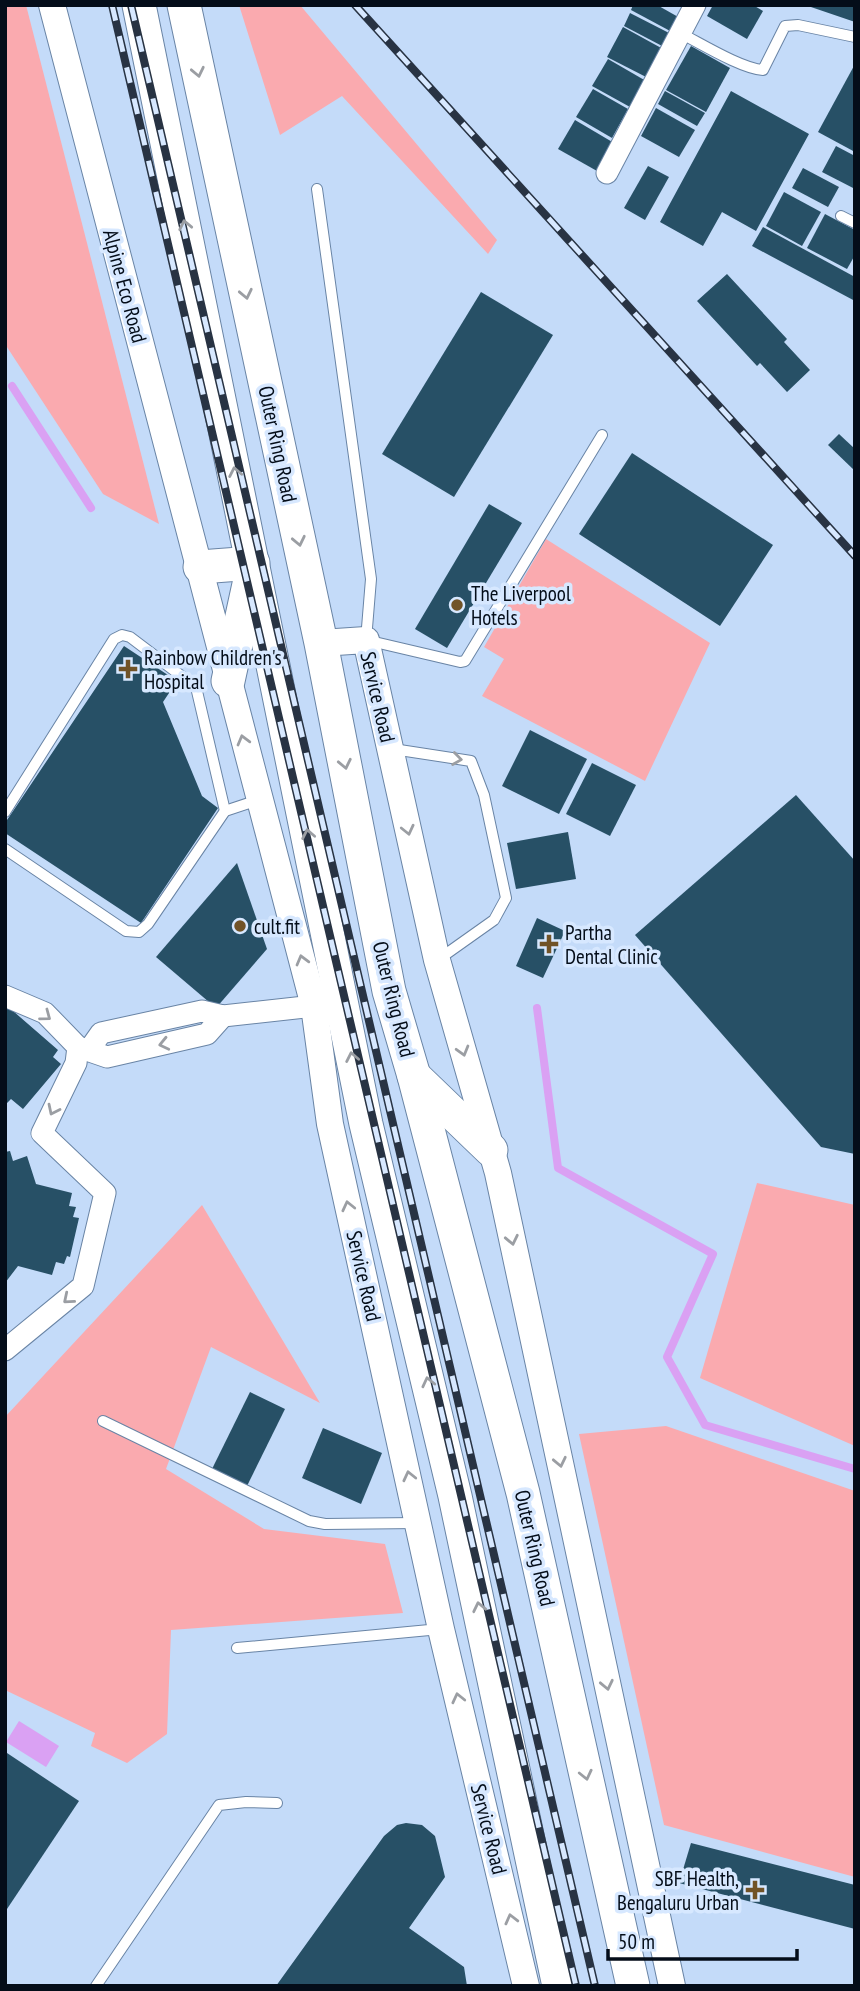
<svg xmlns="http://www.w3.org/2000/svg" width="860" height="1991" font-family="'PT Sans Narrow',sans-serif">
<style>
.green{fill:#faaaaf}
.water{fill:#daa1f3}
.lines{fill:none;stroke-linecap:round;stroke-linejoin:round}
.stream{stroke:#daa1f3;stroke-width:8}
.building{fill:#275066}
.service-casing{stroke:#6984a5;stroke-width:12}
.minor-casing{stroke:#6984a5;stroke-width:23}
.tertiary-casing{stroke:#6984a5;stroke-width:28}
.trunk-casing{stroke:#6984a5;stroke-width:35}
.service{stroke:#fff;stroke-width:10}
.minor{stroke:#fff;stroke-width:21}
.tertiary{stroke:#fff;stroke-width:26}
.trunk{stroke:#fff;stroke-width:33}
.rail-casing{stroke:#283343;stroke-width:8}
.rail{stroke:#d7e8ff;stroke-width:5;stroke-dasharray:16;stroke-linecap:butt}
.oneway{stroke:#9b9ea3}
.poi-dot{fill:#715327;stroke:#d7e8ff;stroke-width:2.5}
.labels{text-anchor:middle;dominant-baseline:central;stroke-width:7;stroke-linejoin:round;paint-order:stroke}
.street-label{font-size:21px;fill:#040d19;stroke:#d7e8ff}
.poi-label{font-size:21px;fill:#040d19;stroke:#d7e8ff;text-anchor:start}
</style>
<rect width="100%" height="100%" fill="#c4dbf9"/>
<g class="green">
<polygon points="5,5 26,5 159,524 103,494 5,344"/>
<polygon points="239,5 300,5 497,240 488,254 342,96 280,135"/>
<polygon points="546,539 710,643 645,781 482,696 504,659 484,647"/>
<polygon points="757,1183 855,1205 855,1446 700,1378"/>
<polygon points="202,1205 320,1403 211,1347 166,1469 264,1529 385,1544 403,1613 171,1630 167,1734 127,1763 91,1746 95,1733 5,1690 5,1417"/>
<polygon points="666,1426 855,1491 855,1877 664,1825 579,1434"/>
</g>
<polygon class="water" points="19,1721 59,1746 46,1767 6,1742"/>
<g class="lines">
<g class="stream">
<polyline points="12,386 91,508"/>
<polyline points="537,1008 558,1168 713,1254 667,1357 705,1425 855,1469"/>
</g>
</g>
<g class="building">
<polygon points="633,5 657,5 680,18 672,32 631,10"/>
<polygon points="713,5 753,5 763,11 747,39 707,16"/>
<polygon points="808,5 855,5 855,22 808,6"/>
<polygon points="630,13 671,34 664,47 624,26"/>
<polygon points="623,27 663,49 648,78 607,57"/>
<polygon points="691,46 730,68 706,112 666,90"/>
<polygon points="608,59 646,81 630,107 592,86"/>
<polygon points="855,64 855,152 818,132"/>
<polygon points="593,89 628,109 612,138 576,117"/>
<polygon points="665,91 705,113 697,126 658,104"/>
<polygon points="731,91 809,134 756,231 722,212 703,246 660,222"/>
<polygon points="656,108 695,130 679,157 641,136"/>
<polygon points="575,120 614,143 597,171 558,149"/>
<polygon points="836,146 855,156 855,189 822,172"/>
<polygon points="648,166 669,177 645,220 624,208"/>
<polygon points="803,168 839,187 828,207 792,188"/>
<polygon points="784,192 821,212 802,246 766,226"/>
<polygon points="825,214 855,230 855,255 847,269 807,248"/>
<polygon points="763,227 855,277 855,301 752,246"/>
<polygon points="727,274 787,339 784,342 810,370 787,392 760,363 757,366 697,301"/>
<polygon points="481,292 553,335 454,497 382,454"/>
<polygon points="839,434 855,449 855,471 828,445"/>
<polygon points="632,453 773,545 720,626 579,534"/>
<polygon points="489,504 522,523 447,648 415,629"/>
<polygon points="124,646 177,681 163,702 202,796 218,808 141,923 5,833 5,823"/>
<polygon points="530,730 587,759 559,814 502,786"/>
<polygon points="592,763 636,785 610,836 566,814"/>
<polygon points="796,795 855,861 855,1154 821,1147 635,935"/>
<polygon points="568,832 576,879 516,889 507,843"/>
<polygon points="237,863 267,949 216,1008 156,957"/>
<polygon points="537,918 565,931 543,978 516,966"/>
<polygon points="5,1004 58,1050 53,1057 61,1064 23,1109 11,1099 5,1105"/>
<polygon points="10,1151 13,1161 27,1156 36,1184 72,1193 69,1206 76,1207 73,1217 79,1218 70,1257 67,1256 64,1264 56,1262 52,1275 18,1266 5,1283 5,1152"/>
<polygon points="250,1392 285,1409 247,1486 212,1469"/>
<polygon points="323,1428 382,1453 361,1504 302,1478"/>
<polygon points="7,1753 79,1801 5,1912 5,1756"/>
<polygon points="406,1823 422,1825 435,1836 445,1877 409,1928 464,1967 467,1986 276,1986 384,1836 397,1825"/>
<polygon points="691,1843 855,1885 855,1929 679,1883"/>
</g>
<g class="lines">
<defs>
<g id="service">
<path d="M680,33c20,10 62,36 83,37l22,-44 13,-1 57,12"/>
<polyline points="317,189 371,579 366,640 460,662 465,661 602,435"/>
<polyline points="841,216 855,223"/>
<polyline points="393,749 471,761 484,795 506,898 494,920 439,959"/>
<polyline points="5,812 114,639 122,635 130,637 196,687 225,811"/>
<polyline points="5,849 126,931 139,932 148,924 225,811 258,800"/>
<polyline points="103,1421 309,1521 325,1524 417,1523"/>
<polyline points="237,1648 440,1629"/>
<polyline points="96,1986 219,1805 246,1802 277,1803"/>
</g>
<g id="minor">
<polyline points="607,173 695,5"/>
<polyline points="5,996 45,1013 78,1047 107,1057 207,1034 223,1016"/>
<polyline points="89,1050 101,1033 202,1011 223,1016 314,1006"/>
<polyline points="5,1350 83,1286 105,1193 42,1133 76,1063 78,1047"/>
</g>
<g id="tertiary">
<polyline points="52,5 314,1006 330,1124 441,1629 526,1986"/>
<polyline points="321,643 366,640 437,960 498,1173 672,1986"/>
</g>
<g id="trunk">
<polyline points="139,5 366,1124 455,1496 559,1986"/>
<polyline points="184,5 321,643 389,991 414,1076 523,1493 633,1986"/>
<polyline points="200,567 253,563"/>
<polyline points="228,681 251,575"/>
<polyline points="414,1076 491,1150"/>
</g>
</defs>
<use href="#service" class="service-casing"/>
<use href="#minor" class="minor-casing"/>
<use href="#tertiary" class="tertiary-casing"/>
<use href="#trunk" class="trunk-casing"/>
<use href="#service" class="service"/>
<use href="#minor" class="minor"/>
<use href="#tertiary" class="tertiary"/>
<use href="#trunk" class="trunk"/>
<defs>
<g id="rail">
<polyline points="112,5 576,1986"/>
<polyline points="131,5 595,1986"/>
<polyline points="355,5 855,556"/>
</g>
</defs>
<use href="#rail" class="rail-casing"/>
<use href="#rail" class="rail"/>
</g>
<defs><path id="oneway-chevron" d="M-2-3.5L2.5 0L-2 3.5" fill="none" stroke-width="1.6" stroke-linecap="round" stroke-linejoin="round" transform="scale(1.75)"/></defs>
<g class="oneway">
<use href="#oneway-chevron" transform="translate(198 72) rotate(78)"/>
<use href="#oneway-chevron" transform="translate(185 225) rotate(-102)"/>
<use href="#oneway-chevron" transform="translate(246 294) rotate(78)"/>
<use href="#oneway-chevron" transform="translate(235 472) rotate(-101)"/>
<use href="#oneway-chevron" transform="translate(299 541) rotate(78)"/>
<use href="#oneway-chevron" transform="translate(243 740) rotate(-105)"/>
<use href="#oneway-chevron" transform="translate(457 759) rotate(8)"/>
<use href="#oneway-chevron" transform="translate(345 764) rotate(78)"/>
<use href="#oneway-chevron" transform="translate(408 830) rotate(77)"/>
<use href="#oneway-chevron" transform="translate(308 834) rotate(-101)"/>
<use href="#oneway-chevron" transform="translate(302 960) rotate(-105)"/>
<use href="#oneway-chevron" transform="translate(46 1016) rotate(37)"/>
<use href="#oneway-chevron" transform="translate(164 1044) rotate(167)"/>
<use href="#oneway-chevron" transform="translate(463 1051) rotate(74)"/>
<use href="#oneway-chevron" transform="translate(352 1057) rotate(-101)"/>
<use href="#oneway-chevron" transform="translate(53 1110) rotate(116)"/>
<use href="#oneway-chevron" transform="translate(348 1206) rotate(-103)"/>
<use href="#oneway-chevron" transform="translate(512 1240) rotate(78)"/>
<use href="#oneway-chevron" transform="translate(68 1299) rotate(140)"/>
<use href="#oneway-chevron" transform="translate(428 1382) rotate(-103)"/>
<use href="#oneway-chevron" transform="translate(560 1462) rotate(78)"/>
<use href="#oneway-chevron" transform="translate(409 1476) rotate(-103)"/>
<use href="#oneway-chevron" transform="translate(479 1607) rotate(-102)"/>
<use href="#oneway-chevron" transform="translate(607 1685) rotate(78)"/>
<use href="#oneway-chevron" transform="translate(458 1698) rotate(-103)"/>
<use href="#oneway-chevron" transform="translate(586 1775) rotate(77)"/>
<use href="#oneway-chevron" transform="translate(511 1919) rotate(-104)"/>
</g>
<g class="poi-dot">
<circle cx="457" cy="605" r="7"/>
<path d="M124.5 658.5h7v7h7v7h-7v7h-7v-7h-7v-7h7z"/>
<circle cx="240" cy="926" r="7"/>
<path d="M545.5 933.5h7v7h7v7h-7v7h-7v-7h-7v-7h7z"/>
<path d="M751.5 1879.5h7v7h7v7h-7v7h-7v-7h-7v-7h7z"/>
</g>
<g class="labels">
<g class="street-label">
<text transform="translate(125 286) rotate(75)">Alpine Eco Road</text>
<text transform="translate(278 444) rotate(78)">Outer Ring Road</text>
<text transform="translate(378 697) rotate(77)">Service Road</text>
<text transform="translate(394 999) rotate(76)">Outer Ring Road</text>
<text transform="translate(364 1276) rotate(77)">Service Road</text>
<text transform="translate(535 1548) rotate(77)">Outer Ring Road</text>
<text transform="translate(489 1829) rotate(76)">Service Road</text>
</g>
<g class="poi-label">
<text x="471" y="593">The Liverpool<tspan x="471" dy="24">Hotels</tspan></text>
<text x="144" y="657">Rainbow Children's<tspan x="144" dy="24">Hospital</tspan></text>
<text x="254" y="926">cult.fit</text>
<text x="565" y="932">Partha<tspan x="565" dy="24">Dental Clinic</tspan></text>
<text x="739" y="1878" text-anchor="end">SBF Health,<tspan x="739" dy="24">Bengaluru Urban</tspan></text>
</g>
</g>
<rect width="860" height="1991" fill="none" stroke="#040d19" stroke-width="14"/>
<path d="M608 1949v10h189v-10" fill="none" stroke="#040d19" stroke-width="3.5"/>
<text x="618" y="1949" font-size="21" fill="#040d19" stroke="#d7e8ff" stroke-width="5" paint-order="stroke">50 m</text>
</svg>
